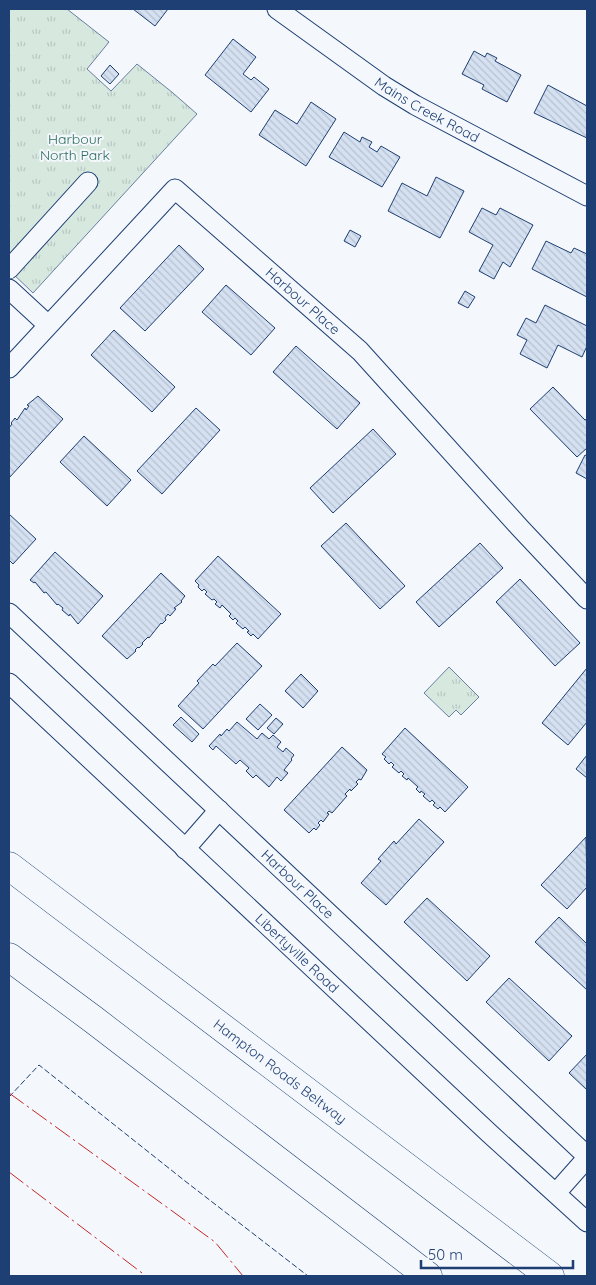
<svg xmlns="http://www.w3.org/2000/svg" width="596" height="1285" font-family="Quicksand,sans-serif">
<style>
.park{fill:url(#park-tufts);stroke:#687fa3}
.building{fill:url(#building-back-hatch);stroke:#1d3f73}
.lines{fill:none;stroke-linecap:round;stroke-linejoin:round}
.minor-casing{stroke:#1d3f73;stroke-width:21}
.motorway-casing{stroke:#1d3f73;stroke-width:29}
.minor{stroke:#f4f7fb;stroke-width:19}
.motorway{stroke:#f4f7fb;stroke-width:28}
.fence{stroke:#1d3f73;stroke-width:1;stroke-dasharray:6 2.5;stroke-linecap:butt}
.power{stroke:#c62828;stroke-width:1;stroke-dasharray:18 4 2.5 4;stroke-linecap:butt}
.labels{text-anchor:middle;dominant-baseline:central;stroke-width:4;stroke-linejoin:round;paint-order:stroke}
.street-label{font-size:14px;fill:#1d3f73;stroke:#f4f7fb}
.park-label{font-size:14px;fill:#2c6c60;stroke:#f4f7fb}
</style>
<defs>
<pattern id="park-tufts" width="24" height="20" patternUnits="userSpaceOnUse" patternTransform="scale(1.25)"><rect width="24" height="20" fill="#d7e8df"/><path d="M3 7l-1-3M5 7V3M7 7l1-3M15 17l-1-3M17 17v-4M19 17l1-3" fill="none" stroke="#b8c8c3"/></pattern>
<pattern id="building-back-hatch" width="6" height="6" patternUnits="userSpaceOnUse" patternTransform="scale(1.25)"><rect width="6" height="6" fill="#d5e0f0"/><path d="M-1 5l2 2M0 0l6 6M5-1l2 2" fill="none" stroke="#b6c1d1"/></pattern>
</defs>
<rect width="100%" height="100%" fill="#f4f7fb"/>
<g class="park">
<polygon points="9,9 67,9 109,42 87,69 111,91 137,64 173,93 197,114 33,293 9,270"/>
<polygon points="449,667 479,697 461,715 456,710 449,717 424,693"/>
</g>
<g class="building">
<polygon points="133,9 168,9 155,26"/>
<polygon points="233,39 256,57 243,74 251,80 254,77 269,89 251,112 205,75"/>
<polygon points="474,51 485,57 487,53 497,58 495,61 521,75 507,102 482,89 484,85 462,74"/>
<polygon points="110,65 119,74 110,84 101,76"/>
<polygon points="548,85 587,106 587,138 534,113"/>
<polygon points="311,102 336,119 306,166 259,135 275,110 297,124"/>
<polygon points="344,132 360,142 362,137 372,142 369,147 377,152 381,146 400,157 382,187 329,157"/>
<polygon points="436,177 464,191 440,238 388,211 402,183 427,196"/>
<polygon points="482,208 496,215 500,208 533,225 510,267 503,262 494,279 479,271 493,245 469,232"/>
<polygon points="350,230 361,236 355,247 344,241"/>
<polygon points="546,241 571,253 574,248 587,254 587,297 532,269"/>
<polygon points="179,245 204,269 145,331 120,308"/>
<polygon points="226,285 275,328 251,355 202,312"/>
<polygon points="465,291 475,297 468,308 458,303"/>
<polygon points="545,305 587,326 587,346 582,357 558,345 547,368 520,354 527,340 517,335 526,318 536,323"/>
<polygon points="114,330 175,387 152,412 91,355"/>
<polygon points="296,346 360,403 337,429 273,372"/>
<polygon points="553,387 585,420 587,419 587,448 577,457 530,409"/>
<polygon points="38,396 63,419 9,478 9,428 12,424 11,423 15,418 17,420 25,408 26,410 29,406 27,405"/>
<polygon points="196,408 220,430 162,494 137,471"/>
<polygon points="373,429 396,454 333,513 310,488"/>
<polygon points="84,436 131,480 107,506 60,462"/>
<polygon points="585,455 587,456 587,479 576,473"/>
<polygon points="9,514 36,539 13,564 9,560"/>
<polygon points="346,523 405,586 380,609 321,546"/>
<polygon points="480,543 503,568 439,627 416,602"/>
<polygon points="55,552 103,596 78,624 70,614 69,616 62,610 63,608 58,604 57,605 46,592 44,593 35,582 34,583 30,580"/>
<polygon points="218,556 281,614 258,639 253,634 251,636 247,632 249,631 245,627 243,629 236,623 238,621 235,618 233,620 229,616 231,614 222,605 220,608 215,604 217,602 214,599 212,600 205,594 207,592 204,589 202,591 198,587 199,585 195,581"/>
<polygon points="161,573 185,596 181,601 182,602 174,608 176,609 170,616 168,614 165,618 166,620 162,624 161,623 149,638 148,637 142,643 143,644 139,648 138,647 135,650 136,651 127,659 102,636"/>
<polygon points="520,579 580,643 555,666 496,602"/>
<polygon points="237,643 262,666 203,729 178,706 199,683 197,681 213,664 215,666"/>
<polygon points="587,668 587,722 568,745 542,723"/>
<polygon points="301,674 318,691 303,708 285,691"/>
<polygon points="260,704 272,715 258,730 246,719"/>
<polygon points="181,717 199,734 192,742 173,725"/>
<polygon points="276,718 283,724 274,734 267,728"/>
<polygon points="237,722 257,739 262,733 269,739 273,735 281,742 277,747 283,752 286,748 294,755 291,759 292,760 284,770 288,773 281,781 277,777 269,787 256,775 253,778 246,771 249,768 240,760 236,764 216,746 213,750 209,746 220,734 221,736 227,729 229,731"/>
<polygon points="405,728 468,787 445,812 440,807 438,809 433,805 435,803 432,800 430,802 423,796 425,794 421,791 420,793 416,789 418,787 408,778 407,780 402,776 404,774 401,771 399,773 392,767 394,765 391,762 389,764 384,759 386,757 382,754"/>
<polygon points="342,747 367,770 361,780 359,779 356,782 358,784 351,791 350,789 345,794 347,796 332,813 329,811 327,813 329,814 323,822 321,820 318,823 320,825 316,830 314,828 309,833 284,810"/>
<polygon points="587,755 587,778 576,769"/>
<polygon points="419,819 444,842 386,905 361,883 381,861 378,859 394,841 396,844"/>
<polygon points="586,837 587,887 567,909 541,885"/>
<polygon points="427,898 490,956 467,981 404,922"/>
<polygon points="559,917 587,944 587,990 535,942"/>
<polygon points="509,978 572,1036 549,1061 486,1002"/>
<polygon points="587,1054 587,1090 569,1073"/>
</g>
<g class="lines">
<defs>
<g id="minor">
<path id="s1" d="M277,9l107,77 31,19 172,91"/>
<polyline points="9,269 88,182"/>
<polyline points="9,289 48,325"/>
<path id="s2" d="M9,368l166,-179 185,162 161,178 66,70"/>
<path id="s3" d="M9,613l578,543"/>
<path id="s4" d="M9,683l480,450 98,89"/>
<polyline points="185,849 219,810"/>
<polyline points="556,1193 587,1158"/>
</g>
<g id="motorway">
<path id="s5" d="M9,866l541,410"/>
<polyline points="9,957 94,1020 428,1276"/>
</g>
</defs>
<use href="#minor" class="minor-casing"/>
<use href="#motorway" class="motorway-casing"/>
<use href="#minor" class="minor"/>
<use href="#motorway" class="motorway"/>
<polyline class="fence" points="9,1097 39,1065 185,1181 308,1276"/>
<g class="power">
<polyline points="9,1093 215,1242 243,1276"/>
<polyline points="9,1172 146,1276"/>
</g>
</g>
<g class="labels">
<g class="street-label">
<text stroke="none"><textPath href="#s1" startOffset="181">Mains Creek Road</textPath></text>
<text stroke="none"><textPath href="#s2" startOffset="414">Harbour Place</textPath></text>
<text stroke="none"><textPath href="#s3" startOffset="396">Harbour Place</textPath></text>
<text stroke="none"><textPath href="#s4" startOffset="395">Libertyville Road</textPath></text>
<text stroke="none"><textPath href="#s5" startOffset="340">Hampton Roads Beltway</textPath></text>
</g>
<g class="park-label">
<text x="75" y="139">Harbour<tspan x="75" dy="16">North Park</tspan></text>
</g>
</g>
<rect width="596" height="1285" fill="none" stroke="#1d3f73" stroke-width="20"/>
<path d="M421 1260v8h152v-8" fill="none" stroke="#1d3f73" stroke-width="2.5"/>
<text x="428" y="1260" font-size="15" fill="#1d3f73" stroke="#f4f7fb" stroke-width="4" paint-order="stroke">50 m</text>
</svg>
